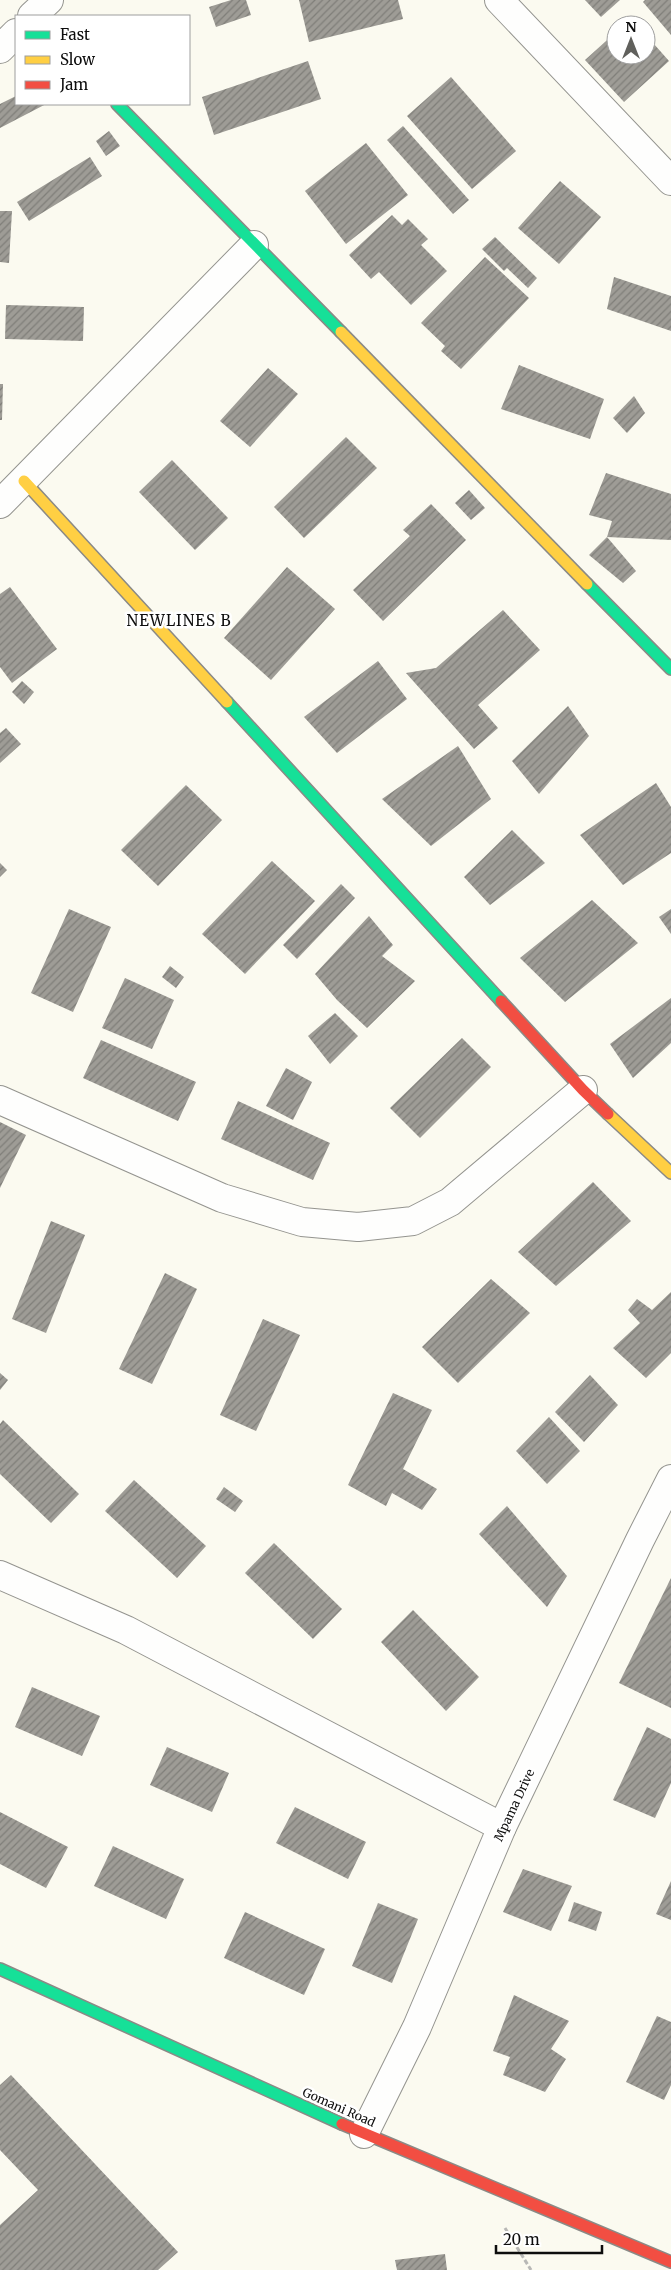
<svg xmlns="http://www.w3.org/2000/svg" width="671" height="2270" font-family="Merriweather,serif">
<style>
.building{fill:url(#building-hatch)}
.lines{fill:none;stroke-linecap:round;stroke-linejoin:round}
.street-casing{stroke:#94948f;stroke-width:30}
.fast-casing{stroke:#8b8a86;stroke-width:14}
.slow-casing{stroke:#8b8a86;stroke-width:14}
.jam-casing{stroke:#8b8a86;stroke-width:14}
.path{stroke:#b8b8b6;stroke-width:3;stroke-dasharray:5 2.5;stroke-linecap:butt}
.street{stroke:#fefefd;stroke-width:28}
.fast{stroke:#16e098;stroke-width:11}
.slow{stroke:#ffcf43;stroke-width:11}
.jam{stroke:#f24e42;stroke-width:11}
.labels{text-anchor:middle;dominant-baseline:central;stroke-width:5;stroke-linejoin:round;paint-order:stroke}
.street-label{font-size:12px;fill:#0d0d0d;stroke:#fff}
.quarter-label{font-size:15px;letter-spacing:1px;fill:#0d0d0d;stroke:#fff}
</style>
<defs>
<pattern id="building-hatch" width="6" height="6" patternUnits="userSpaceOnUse" patternTransform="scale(1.25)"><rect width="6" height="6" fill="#9e9c96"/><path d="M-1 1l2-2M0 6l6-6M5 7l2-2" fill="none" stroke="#7f7e79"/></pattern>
</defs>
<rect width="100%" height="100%" fill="#fbfaf0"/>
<g class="building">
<polygon points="231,0 246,0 251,15 216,27 209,7"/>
<polygon points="299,0 398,0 403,19 309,42"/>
<polygon points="585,0 620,0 601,17"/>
<polygon points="645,0 671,0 671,35 643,2"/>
<polygon points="631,19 637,25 624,25"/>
<polygon points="616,32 616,55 646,55 646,35 669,61 624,102 585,60"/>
<polygon points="308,61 321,99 214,135 202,97"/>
<polygon points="451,77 516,151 472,189 407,116"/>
<polygon points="16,96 16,104 46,104 0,128 0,104"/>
<polygon points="403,126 469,200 453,214 387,140"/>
<polygon points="109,131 120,146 106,156 96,141"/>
<polygon points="366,143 408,195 346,244 305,191"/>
<polygon points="90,157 102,176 29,221 17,202"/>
<polygon points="560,181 601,217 559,264 518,228"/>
<polygon points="0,211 12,211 9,263 0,262"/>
<polygon points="392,215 402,225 408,219 428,239 421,245 447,271 411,305 379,272 371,279 349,255"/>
<polygon points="495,237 537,278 528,288 507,268 504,271 482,249"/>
<polygon points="485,257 529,298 461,369 441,351 445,346 421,323"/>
<polygon points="614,277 671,296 671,331 607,309"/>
<polygon points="6,305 84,307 83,341 5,339"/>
<polygon points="519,365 604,399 590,439 501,409"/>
<polygon points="268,368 298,394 250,447 220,421"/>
<polygon points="0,384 3,384 2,420 0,420"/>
<polygon points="634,396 645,413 627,433 613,418"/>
<polygon points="346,437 377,468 304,538 274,507"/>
<polygon points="172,460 228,518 195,550 139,492"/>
<polygon points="606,473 671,494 671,540 607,537 612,521 589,515"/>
<polygon points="469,490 485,508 471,520 455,503"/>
<polygon points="431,504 466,540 383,621 353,590 410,536 403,530"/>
<polygon points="607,537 636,571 623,583 589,555"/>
<polygon points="287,567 335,609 271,680 224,638"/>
<polygon points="10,587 57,649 12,683 0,667 0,594"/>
<polygon points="503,610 540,650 478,705 498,728 474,749 406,673 436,668"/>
<polygon points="378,661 407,699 337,753 304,717"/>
<polygon points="22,681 34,692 24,704 12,692"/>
<polygon points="568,706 589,736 539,794 512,761"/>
<polygon points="6,728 21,744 0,763 0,733"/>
<polygon points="458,746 491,799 431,846 382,799"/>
<polygon points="656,783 671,807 671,853 623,885 580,835"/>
<polygon points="186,785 222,820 158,886 121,850"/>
<polygon points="512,830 545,863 490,905 464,877"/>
<polygon points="272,861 315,901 245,974 202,934"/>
<polygon points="0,863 7,870 0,877"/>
<polygon points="341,884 355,898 297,959 283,945"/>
<polygon points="592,900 638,943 565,1002 520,958"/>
<polygon points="69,909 111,927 73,1012 31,993"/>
<polygon points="671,909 671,934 659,917"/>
<polygon points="369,916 393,945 382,956 415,981 367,1028 337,1000 315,974"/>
<polygon points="170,966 184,977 176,988 162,977"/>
<polygon points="125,978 174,1000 152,1049 102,1028"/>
<polygon points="671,998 671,1043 633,1078 610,1044"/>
<polygon points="335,1013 358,1036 330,1064 308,1036"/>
<polygon points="462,1038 491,1067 420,1138 390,1108"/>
<polygon points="101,1040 196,1082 178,1121 83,1078"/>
<polygon points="286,1068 312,1082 293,1120 266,1106"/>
<polygon points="238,1101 330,1143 313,1180 221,1139"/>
<polygon points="0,1122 26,1135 0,1188"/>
<polygon points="593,1182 631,1221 556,1286 518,1252"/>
<polygon points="51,1221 85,1235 46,1333 12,1319"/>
<polygon points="165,1273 197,1289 152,1384 119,1369"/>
<polygon points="491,1279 530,1313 458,1383 422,1347"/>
<polygon points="671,1292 671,1353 646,1378 613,1348 640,1323 628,1310 637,1299 652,1310"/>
<polygon points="263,1319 300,1335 256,1431 220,1415"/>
<polygon points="0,1373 8,1380 0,1390"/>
<polygon points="590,1375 618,1405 584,1442 555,1412"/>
<polygon points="393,1393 432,1410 403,1469 437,1489 422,1510 392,1493 386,1506 348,1485"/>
<polygon points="549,1417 580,1451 547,1484 516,1451"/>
<polygon points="3,1420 79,1494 51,1523 0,1474 0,1424"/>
<polygon points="134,1480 206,1546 177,1578 105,1511"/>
<polygon points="224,1487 243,1501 235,1512 216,1499"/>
<polygon points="507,1506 567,1576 547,1607 479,1534"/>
<polygon points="274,1543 342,1609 313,1639 245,1573"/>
<polygon points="671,1578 671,1708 619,1683"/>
<polygon points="413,1610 479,1677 446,1711 381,1642"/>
<polygon points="32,1687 100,1716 82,1756 15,1727"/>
<polygon points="647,1727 671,1739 671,1783 655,1818 613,1800"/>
<polygon points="167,1747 229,1773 212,1812 150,1785"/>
<polygon points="295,1807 366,1842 348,1879 276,1843"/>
<polygon points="0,1812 68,1847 46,1888 0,1864"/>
<polygon points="113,1846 184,1879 166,1919 94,1886"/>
<polygon points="523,1869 572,1886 551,1931 503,1912"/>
<polygon points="671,1881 671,1920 656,1914"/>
<polygon points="574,1902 602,1912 596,1931 568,1921"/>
<polygon points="378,1903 418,1919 392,1983 352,1966"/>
<polygon points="245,1912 325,1949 304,1995 224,1958"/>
<polygon points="514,1995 569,2021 551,2049 566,2059 545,2092 503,2075 510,2057 493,2051"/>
<polygon points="657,2016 671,2022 671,2085 664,2100 626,2082"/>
<polygon points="11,2075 178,2252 158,2270 0,2270 0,2225 38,2190 0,2150 0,2085"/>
<polygon points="445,2254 447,2270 397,2270 395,2260"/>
</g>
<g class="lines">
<defs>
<g id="street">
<polyline points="499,0 671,181"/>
<polyline points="32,16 49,0"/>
<polyline points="0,49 16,33"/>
<polyline points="0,504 254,245"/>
<polyline points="0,1100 222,1198 302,1222 358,1227 413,1221 450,1202 583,1090"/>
<polyline points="0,1575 126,1630 502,1827"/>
<polyline points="364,2134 417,2027 502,1827 640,1540 671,1479"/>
</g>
<g id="fast">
<polyline points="117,104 341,332"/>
<polyline points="587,584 671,669"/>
<polyline points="227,702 501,1001"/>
<polyline points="0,1969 342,2124"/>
</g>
<g id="slow">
<polyline points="341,332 587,584"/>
<polyline points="24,481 227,702"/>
<polyline points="608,1114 671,1173"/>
</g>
<g id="jam">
<polyline points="501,1001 583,1090 608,1114"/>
<polyline points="342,2124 671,2262"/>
</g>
</defs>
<use href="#street" class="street-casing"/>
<use href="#fast" class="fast-casing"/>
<use href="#slow" class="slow-casing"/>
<use href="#jam" class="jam-casing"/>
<polyline class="path" points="505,2228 531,2270"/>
<use href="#street" class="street"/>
<use href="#fast" class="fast"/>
<use href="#slow" class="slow"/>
<use href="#jam" class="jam"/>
</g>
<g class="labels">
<g class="street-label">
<text transform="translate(514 1805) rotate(-65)">Mpama Drive</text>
<text transform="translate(339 2107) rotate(24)">Gomani Road</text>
</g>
<g class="quarter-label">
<text x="179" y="620">NEWLINES B</text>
</g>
</g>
<rect x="15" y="15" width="175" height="90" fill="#ffffff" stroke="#9e9e9e"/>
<rect x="25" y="31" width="25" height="8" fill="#16e098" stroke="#9e9e9e"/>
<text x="60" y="40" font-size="15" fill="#0d0d0d">Fast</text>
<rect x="25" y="56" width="25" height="8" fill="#ffcf43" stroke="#9e9e9e"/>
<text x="60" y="65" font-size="15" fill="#0d0d0d">Slow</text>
<rect x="25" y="81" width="25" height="8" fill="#f24e42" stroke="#9e9e9e"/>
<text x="60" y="90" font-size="15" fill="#0d0d0d">Jam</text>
<g transform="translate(631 40)"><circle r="24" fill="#ffffff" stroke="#9e9e9e"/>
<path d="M0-4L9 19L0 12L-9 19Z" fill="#60605c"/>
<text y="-8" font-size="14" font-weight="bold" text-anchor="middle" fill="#0d0d0d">N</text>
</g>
<path d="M496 2245v8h106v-8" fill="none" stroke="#0d0d0d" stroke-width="2.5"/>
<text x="503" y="2245" font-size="15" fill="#0d0d0d" stroke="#ffffff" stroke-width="4" paint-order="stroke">20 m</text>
</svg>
